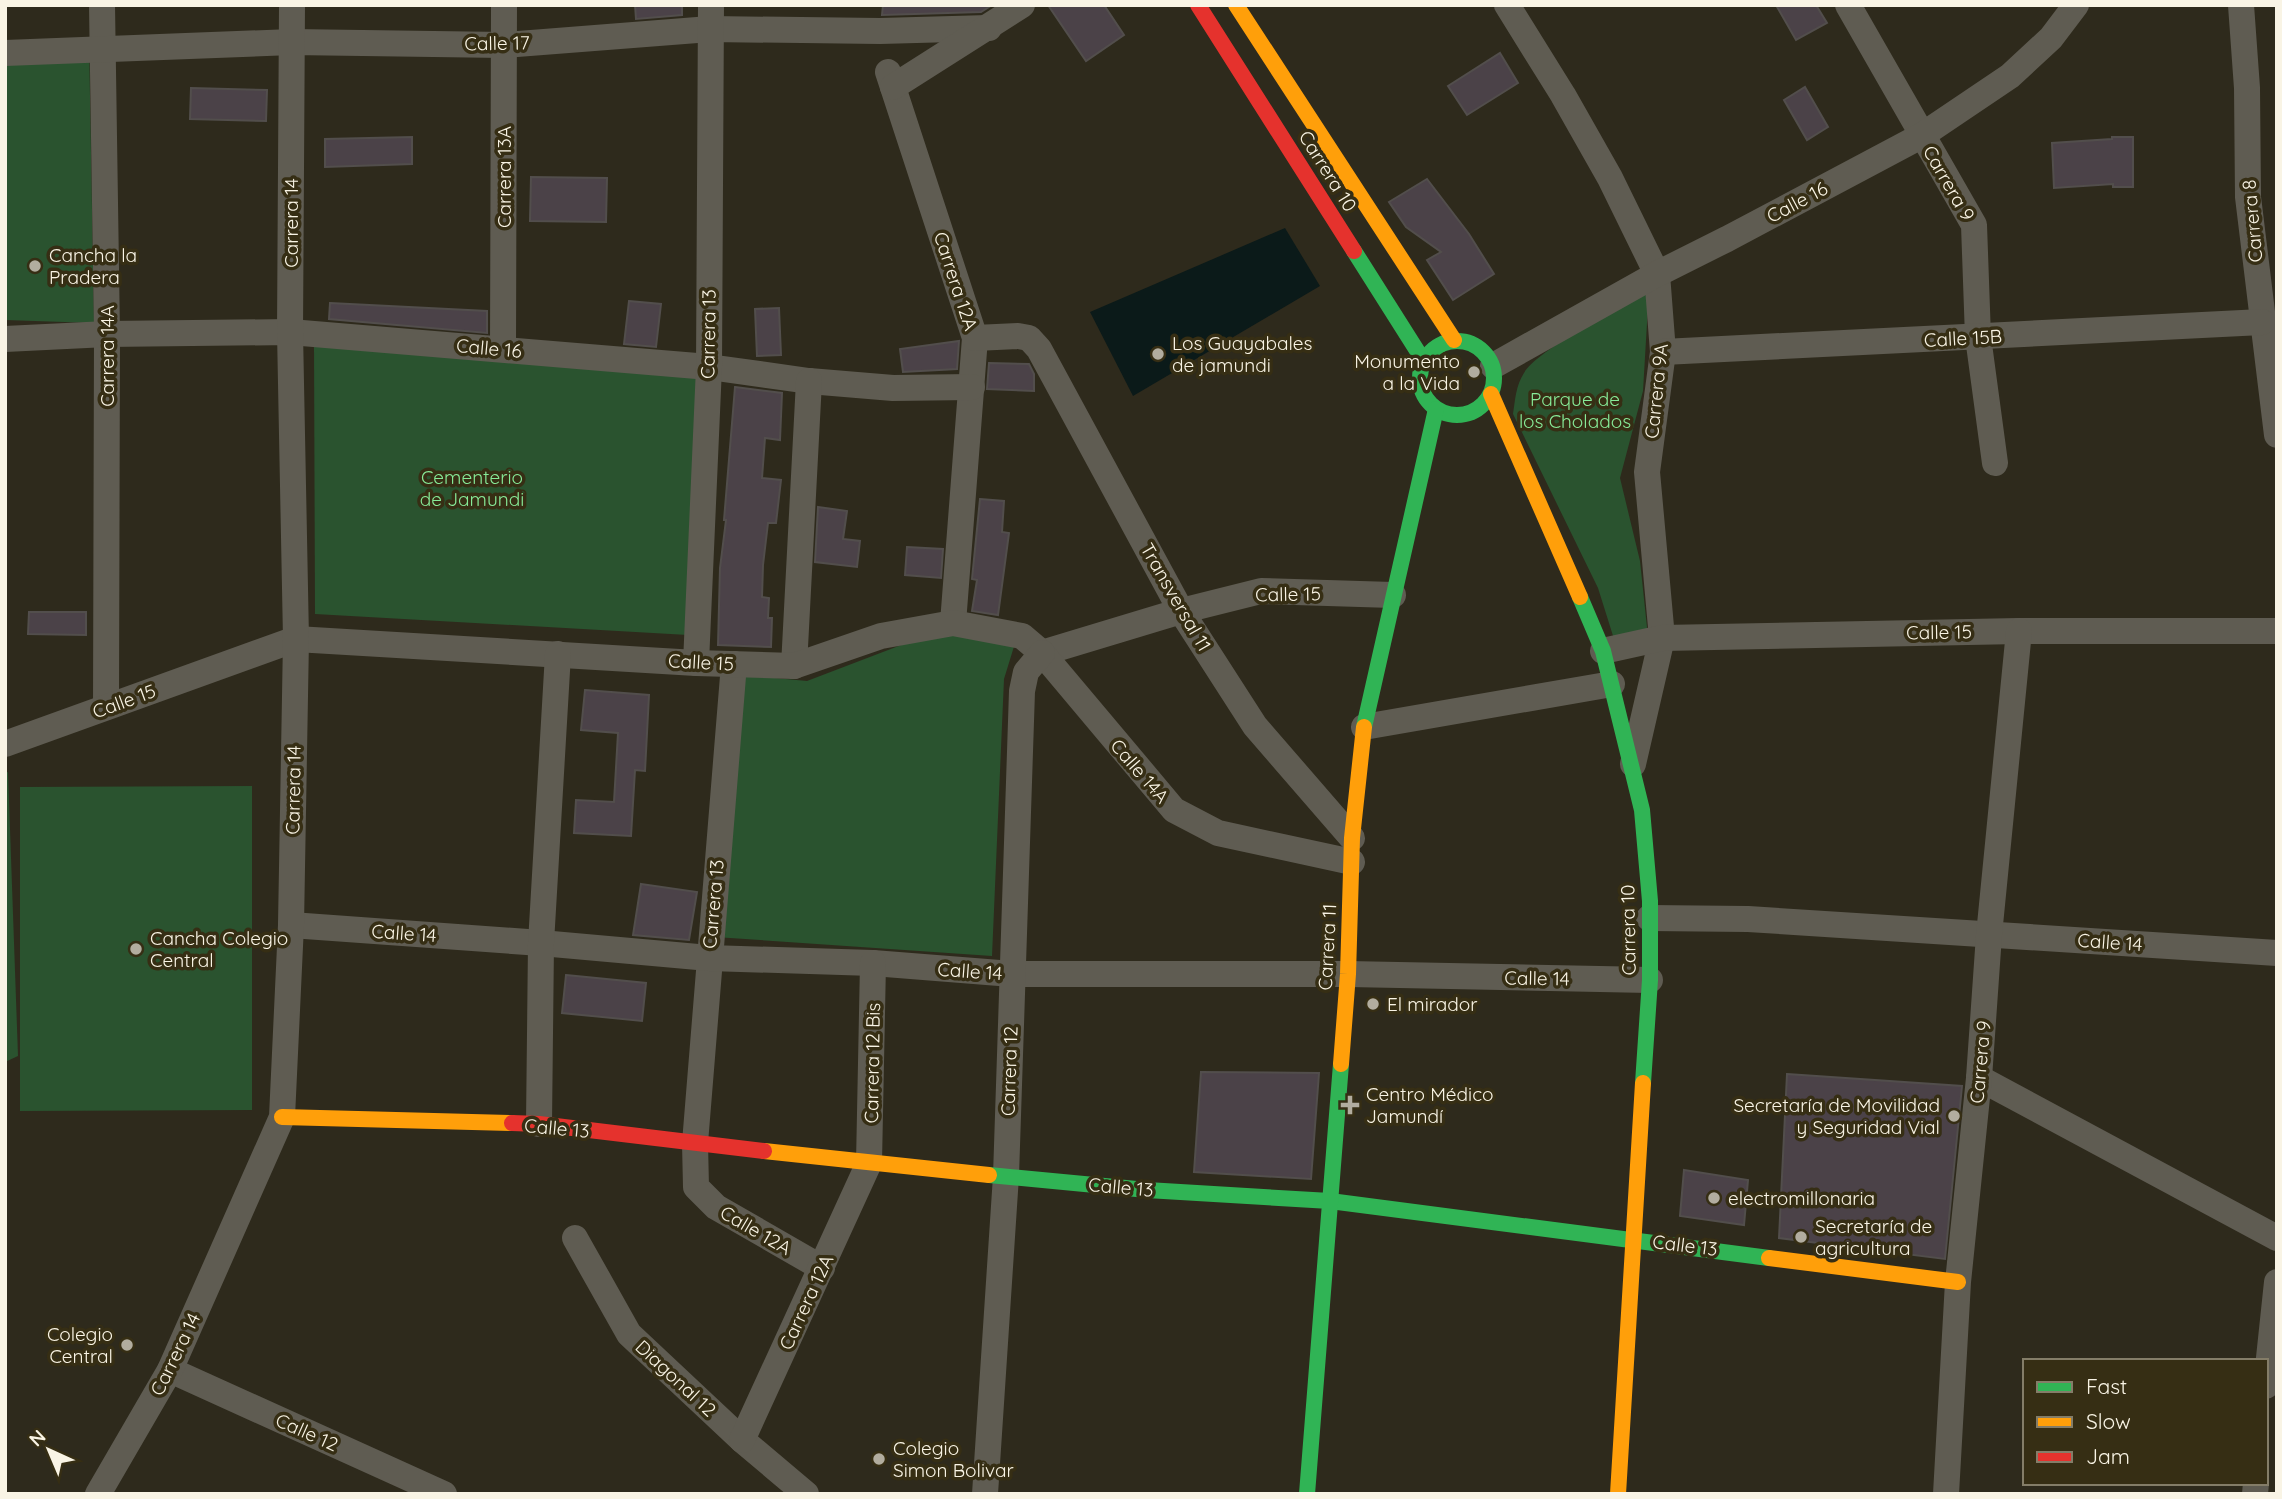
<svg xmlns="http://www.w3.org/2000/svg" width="2282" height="1499" font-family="Quicksand,sans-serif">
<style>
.green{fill:#2a532f}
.water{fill:#0b1a19}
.building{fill:#4b4248;stroke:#524e4c;stroke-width:2}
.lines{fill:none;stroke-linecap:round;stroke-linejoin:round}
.street{stroke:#5f5c52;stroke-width:26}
.fast{stroke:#30b455;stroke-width:16}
.slow{stroke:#ff9f0a;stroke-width:16}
.jam{stroke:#e5322d;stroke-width:16}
.poi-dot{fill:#b2ad9f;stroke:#362e14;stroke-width:2.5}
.labels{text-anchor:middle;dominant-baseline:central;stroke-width:7;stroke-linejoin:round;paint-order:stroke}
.street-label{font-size:19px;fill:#f9f4e5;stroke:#362e14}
.poi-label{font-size:19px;fill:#f9f4e5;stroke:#362e14;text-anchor:start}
.park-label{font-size:19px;fill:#87eb98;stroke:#362e14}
</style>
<rect width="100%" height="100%" fill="#2e2a1c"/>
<g class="green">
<polygon points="89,40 94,323 5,320 5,46"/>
<path d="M1649,289l-6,102 -23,87 20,83 8,76 -34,2 -16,-51 -85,-174c2,-14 3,-29 11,-41 13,-23 99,-67 125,-84z"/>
<polygon points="314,344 700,366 688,635 315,614"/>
<polygon points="951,626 1016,640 1004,679 992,956 715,937 744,675 807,681"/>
<polygon points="8,772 18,1056 5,1062 5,773"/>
<polygon points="252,786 252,1110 20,1111 20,787"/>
</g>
<polygon class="water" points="1285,228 1320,286 1133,396 1090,312"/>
<g class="building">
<polygon points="635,5 682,5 682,15 636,19"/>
<polygon points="883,5 992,5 981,12 882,15"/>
<polygon points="1048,5 1104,5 1124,35 1086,61"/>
<polygon points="1776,5 1816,5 1827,23 1796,40"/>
<polygon points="1500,53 1518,83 1467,115 1448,86"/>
<polygon points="1805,87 1828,127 1807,140 1784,100"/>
<polygon points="191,88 267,90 266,121 190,119"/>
<polygon points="412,137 412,164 325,167 325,139"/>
<polygon points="2112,137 2133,137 2133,187 2113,187 2113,184 2054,188 2052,143 2112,139"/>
<polygon points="531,177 607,178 606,222 530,221"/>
<polygon points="1427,179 1469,234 1494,274 1453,300 1427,260 1441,252 1406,227 1389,202"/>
<polygon points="629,301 661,304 656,347 624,344"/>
<polygon points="330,303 487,311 487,333 329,319"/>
<polygon points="779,308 781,355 757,356 755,309"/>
<polygon points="959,341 957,369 903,372 900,349"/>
<polygon points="989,363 1029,364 1034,374 1034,391 987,389"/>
<polygon points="735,387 782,393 780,440 765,438 762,478 781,480 776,523 768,523 763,565 762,597 769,598 768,618 772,618 771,647 718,645 720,568 726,520 724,520"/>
<polygon points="980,499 1004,501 1002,532 1009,533 998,615 972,611 977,580 972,579"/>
<polygon points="818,507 847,511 843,539 860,541 857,567 815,562"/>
<polygon points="907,547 943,549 941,578 905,575"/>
<polygon points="29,612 86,612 86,635 28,634"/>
<polygon points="585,690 649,695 645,771 635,770 631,836 574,833 576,800 614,802 618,733 581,730"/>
<polygon points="641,884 697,892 689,940 633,935"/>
<polygon points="566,975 646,983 642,1021 562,1013"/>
<polygon points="1201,1072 1319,1073 1311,1179 1194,1172"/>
<polygon points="1787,1074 1962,1086 1945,1259 1779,1238"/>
<polygon points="1684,1170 1748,1180 1744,1225 1680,1216"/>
</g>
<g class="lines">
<g class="street">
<polyline points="102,5 107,334 106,707"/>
<polyline points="1507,5 1563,95 1610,178 1657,274 1663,352 1647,472 1662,638 1633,764"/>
<polyline points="1848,5 1974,225 1978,337 1995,463"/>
<polyline points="2241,5 2247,88 2248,197 2277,435"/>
<polyline points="5,53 292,42 504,45 710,29 880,31 989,28"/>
<polyline points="888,72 975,338 953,623"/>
<polyline points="893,87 1022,5"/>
<polyline points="975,338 1018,336 1029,338 1039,349 1181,611 1255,726 1352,838"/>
<polyline points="5,339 107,334 290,332 709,367 809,381 893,388 972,387"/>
<polyline points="503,349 504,5"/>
<polyline points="1663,352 2262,322"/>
<polyline points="1493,366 1657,274 1727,239 1921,136 2010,76 2051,38 2076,5"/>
<polyline points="1603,651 1662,638 2019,631 2277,631"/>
<polyline points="1042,653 1181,611 1261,591 1393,595"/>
<polyline points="696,663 709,367 711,5"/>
<polyline points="734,664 695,1143 696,1187 716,1207 822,1268"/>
<polyline points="794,666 809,381"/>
<polyline points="1364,727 1612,684"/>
<polyline points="5,744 296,639 696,663 794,666 881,636 953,623 1022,636 1042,653 1174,810 1218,833 1352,862"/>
<polyline points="1649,918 1748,919 2277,953"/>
<polyline points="291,925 541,943 709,958 873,963 1012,974 1348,974 1650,980"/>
<polyline points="1979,1078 2277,1238"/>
<polyline points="539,1124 541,943 558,654"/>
<polyline points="575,1238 629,1334 742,1440 806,1494"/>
<polyline points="170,1370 444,1494"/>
<polyline points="2266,1386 2277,1282"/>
<polyline points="742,1440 869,1163 873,963"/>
<polyline points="98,1494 170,1370 282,1117 291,925 296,639 290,332 292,5"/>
<polyline points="985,1494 1006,1176 1022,691 1026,672 1042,653"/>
<polyline points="1946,1494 1958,1282 1979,1078 1989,935 2019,631"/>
<polyline points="2255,1494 2256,1483"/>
</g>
<g class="fast">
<polyline points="1354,251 1423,360"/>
<circle cx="1457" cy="378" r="37"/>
<polyline points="1580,597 1603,651 1642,810 1650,901 1650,980 1643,1083"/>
<polyline points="1364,727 1436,409"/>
<polyline points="989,1175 1147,1190 1330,1201 1769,1258"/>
<polyline points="1307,1494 1341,1064"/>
</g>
<g class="slow">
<polyline points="1236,5 1454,340"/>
<polyline points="1491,394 1580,597"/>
<polyline points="1341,1064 1348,974 1352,838 1364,727"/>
<polyline points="282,1117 512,1123"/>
<polyline points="764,1151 989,1175"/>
<polyline points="1769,1258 1958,1282"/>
<polyline points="1618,1494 1643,1083"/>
</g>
<g class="jam">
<polyline points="1198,5 1354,251"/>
<polyline points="512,1123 539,1124 764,1151"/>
</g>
</g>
<g class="poi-dot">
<circle cx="35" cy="266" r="7"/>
<circle cx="1158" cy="354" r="7"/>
<circle cx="1474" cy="372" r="7"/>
<circle cx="136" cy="949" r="7"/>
<circle cx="1373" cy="1004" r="7"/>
<path d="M1346.5 1094.5h7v7h7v7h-7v7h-7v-7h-7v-7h7z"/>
<circle cx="1954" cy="1116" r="7"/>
<circle cx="1714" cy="1198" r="7"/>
<circle cx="1801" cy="1237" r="7"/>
<circle cx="127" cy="1345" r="7"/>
<circle cx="879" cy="1459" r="7"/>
</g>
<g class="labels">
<g class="street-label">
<text transform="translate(497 43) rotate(-1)">Calle 17</text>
<text transform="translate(1328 171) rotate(58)">Carrera 10</text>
<text transform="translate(504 177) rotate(-90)">Carrera 13A</text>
<text transform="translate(1949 183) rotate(60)">Carrera 9</text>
<text transform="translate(1797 202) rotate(-28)">Calle 16</text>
<text transform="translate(2252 221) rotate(-95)">Carrera 8</text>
<text transform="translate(291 223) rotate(-90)">Carrera 14</text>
<text transform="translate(956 281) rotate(72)">Carrera 12A</text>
<text transform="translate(708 334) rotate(-89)">Carrera 13</text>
<text transform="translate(1963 338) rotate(-3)">Calle 15B</text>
<text transform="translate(489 348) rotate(5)">Calle 16</text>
<text transform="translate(107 356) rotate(-90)">Carrera 14A</text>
<text transform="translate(1656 391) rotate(-84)">Carrera 9A</text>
<text transform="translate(1288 594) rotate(-1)">Calle 15</text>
<text transform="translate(1176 597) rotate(60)">Transversal 11</text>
<text transform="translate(1939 632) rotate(-1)">Calle 15</text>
<text transform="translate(701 662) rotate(3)">Calle 15</text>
<text transform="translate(124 701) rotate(-20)">Calle 15</text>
<text transform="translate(1140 771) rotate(49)">Calle 14A</text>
<text transform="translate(293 790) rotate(-89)">Carrera 14</text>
<text transform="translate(713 904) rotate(-85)">Carrera 13</text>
<text transform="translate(1628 930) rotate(-91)">Carrera 10</text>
<text transform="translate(404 933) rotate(4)">Calle 14</text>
<text transform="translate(2110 942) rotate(4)">Calle 14</text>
<text transform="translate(1327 947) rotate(-87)">Carrera 11</text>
<text transform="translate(970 971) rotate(4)">Calle 14</text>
<text transform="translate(1537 978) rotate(1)">Calle 14</text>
<text transform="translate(1980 1062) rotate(-85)">Carrera 9</text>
<text transform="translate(872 1063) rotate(-89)">Carrera 12 Bis</text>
<text transform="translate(1009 1071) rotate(-88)">Carrera 12</text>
<text transform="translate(557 1128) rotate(5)">Calle 13</text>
<text transform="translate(1121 1187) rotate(5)">Calle 13</text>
<text transform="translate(756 1230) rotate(30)">Calle 12A</text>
<text transform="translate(1685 1245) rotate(7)">Calle 13</text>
<text transform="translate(806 1302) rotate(-65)">Carrera 12A</text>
<text transform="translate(175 1354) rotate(-64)">Carrera 14</text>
<text transform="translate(676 1378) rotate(43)">Diagonal 12</text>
<text transform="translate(307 1432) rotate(24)">Calle 12</text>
</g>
<g class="poi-label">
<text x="49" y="255">Cancha la<tspan x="49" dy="22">Pradera</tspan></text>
<text x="1172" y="343">Los Guayabales<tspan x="1172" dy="22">de jamundi</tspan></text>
<text x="1460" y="361" text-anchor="end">Monumento<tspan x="1460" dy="22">a la Vida</tspan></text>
<text x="150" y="938">Cancha Colegio<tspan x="150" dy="22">Central</tspan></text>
<text x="1387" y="1004">El mirador</text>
<text x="1366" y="1094">Centro Médico<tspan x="1366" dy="22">Jamundí</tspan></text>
<text x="1940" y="1105" text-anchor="end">Secretaría de Movilidad<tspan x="1940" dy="22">y Seguridad Vial</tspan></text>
<text x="1728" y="1198">electromillonaria</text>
<text x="1815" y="1226">Secretaría de<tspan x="1815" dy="22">agricultura</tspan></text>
<text x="113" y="1334" text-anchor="end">Colegio<tspan x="113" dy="22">Central</tspan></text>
<text x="893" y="1448">Colegio<tspan x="893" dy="22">Simon Bolivar</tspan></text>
</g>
<g class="park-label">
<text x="1575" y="399">Parque de<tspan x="1575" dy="22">los Cholados</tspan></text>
<text x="472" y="477">Cementerio<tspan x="472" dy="22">de Jamundi</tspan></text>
</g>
</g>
<rect width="2282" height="1499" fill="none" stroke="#f9f4e5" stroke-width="14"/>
<rect x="2023" y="1359" width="245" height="126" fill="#362e14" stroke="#847d68" stroke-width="2"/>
<rect x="2037" y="1382" width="35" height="10" fill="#30b455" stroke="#847d68" stroke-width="2"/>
<text x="2086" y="1394" font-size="21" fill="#f9f4e5">Fast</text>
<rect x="2037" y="1417" width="35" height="10" fill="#ff9f0a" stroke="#847d68" stroke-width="2"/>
<text x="2086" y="1429" font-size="21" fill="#f9f4e5">Slow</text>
<rect x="2037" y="1452" width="35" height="10" fill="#e5322d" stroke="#847d68" stroke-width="2"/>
<text x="2086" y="1464" font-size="21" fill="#f9f4e5">Jam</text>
<g transform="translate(49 1450) rotate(316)" stroke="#362e14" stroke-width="5" paint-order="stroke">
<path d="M0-5L12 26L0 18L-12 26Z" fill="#f9f4e5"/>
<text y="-10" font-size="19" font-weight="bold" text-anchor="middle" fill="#f9f4e5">N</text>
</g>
</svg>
